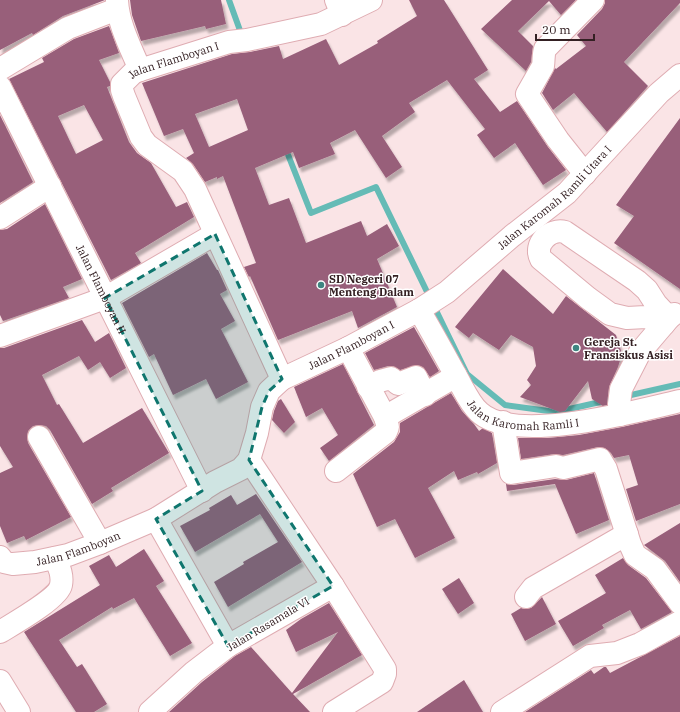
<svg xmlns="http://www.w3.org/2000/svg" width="680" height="712" font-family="'IBM Plex Serif',serif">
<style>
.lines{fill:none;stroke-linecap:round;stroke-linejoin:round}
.stream{stroke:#65bbb6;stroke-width:6}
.building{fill:#985e7a;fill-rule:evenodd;filter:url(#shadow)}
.street-casing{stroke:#dfacb2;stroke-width:24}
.secondary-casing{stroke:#dfacb2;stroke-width:24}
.street{stroke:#fff;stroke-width:22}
.secondary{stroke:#fff;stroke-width:22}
.marked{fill:#0f766e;fill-opacity:0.2;stroke:#0f766e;stroke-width:3;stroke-dasharray:8 5;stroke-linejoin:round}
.poi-dot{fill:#3e8581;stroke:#fff;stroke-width:1.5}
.labels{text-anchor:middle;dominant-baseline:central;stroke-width:3;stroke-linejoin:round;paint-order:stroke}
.street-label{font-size:11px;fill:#342023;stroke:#fff}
.poi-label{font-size:11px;font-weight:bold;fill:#342023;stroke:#fff;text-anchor:start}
</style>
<defs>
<filter id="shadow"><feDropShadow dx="2.5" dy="4.5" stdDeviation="1" flood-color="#0004"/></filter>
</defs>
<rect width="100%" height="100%" fill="#fae4e6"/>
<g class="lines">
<g class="stream">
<polyline points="229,0 242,36"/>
<polyline points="285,147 311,213 376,187 467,374 505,405 556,412 680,384"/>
</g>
</g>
<g class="building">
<polygon points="0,0 105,0 63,16 33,35 32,33 0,50"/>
<polygon points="130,0 221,0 226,24 206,29 205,26 141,41 132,15"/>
<path d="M409,0h35l44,70 -14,9 26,33 17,-11 31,46 18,23 -23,15 -28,-42 -21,15 -17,-23 8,-6 -38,-49 -38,23 6,9 -33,24 20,31 -16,11 -31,-48 -25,13 5,11 -36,14 -6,-16 -38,16 14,37 20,-7 17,45 55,-22 6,15 20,-12 12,22 -22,13 20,48 -39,21 -6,-17 -74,29 -28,-64 -1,1 -5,-10 12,-4 -33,-87 -6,3v-2l-12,5 -12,-18 -7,-6 8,-5 -11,-24 -19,7 -22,-53 90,-29 18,-2 29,-6 4,13 43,-20 13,26 39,-22 -1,-2 40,-25zM237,99l11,31 -39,17 -14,-33z"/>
<polygon points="512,0 576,0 561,15 549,1 518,31 533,46 531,62 526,71 481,29"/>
<polygon points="605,0 680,0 680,3 624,62 648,86 607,132 574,93 553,110 542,93 555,68 556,69 586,46 577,35 602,9 605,3"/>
<path d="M109,26l10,27 -20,7 11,22v4l-3,1 22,55 8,11 14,10 25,44 11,-5 7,15 -59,36 6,10 -30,17 -102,-201 35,-17 -2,-4 32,-19zM84,105l19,35 -27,14 -18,-38z"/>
<polygon points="0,115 33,182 0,203"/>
<polygon points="680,118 680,289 614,243 634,216 616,205"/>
<polygon points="45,204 82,279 63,287 69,298 3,321 0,315 0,230 7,229"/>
<polygon points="207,253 217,270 218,270 227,290 220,294 235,321 221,329 248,382 216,399 206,379 173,395 154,354 149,357 122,303"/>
<polygon points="503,269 553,314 566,296 616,335 622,354 618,367 609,387 607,405 603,406 592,399 588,381 565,411 560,412 520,397 531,385 527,380 536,366 533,347 511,335 499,350 473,333 469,338 455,327"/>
<polygon points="82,320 95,342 109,333 126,368 110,378 100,362 88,370 79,356 42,375 57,405 59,404 83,443 142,408 169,453 111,488 113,491 92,504 50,430 46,426 39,425 33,426 28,431 27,437 28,443 71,517 26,540 24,536 7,543 0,526 0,473 13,467 0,446 0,348 4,348"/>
<polygon points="414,327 439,371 430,377 423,367 417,365 400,370 393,366 388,366 374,370 365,353"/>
<polygon points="343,364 374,425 329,461 320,448 338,435 322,408 306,417 294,387"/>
<polygon points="451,393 462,411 474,424 479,431 483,428 492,433 497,463 478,474 477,472 458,480 454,471 428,488 455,538 415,558 395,519 377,527 353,474 394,442 400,432 400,423"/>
<polygon points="281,399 295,422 284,433 272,420 274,411 278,401"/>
<polygon points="680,414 680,504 636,521 626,489 638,485 629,455 614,458 611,453 605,448 598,447 563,455 554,454 521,459 518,438 547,438 579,435 622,427"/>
<polygon points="594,473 609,520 576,534 555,484 507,491 506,484 513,485 555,479 566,480"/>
<polygon points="256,494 302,562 228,607 214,582 244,564 243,562 278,542 260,514 195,552 180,526 210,510 209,508 231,495 237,505"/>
<polygon points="680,523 680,582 665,561 644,545"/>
<polygon points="144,549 164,581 156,586 192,643 170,656 134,598 113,609 112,607 59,640 77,667 82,664 107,704 94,712 76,712 24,632 100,585 89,566 109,555 116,567"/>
<polygon points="623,558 628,565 646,578 672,612 641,629 630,610 602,625 604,628 573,646 558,621 606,593 595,575"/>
<polygon points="459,578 474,603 458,614 442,589"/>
<polygon points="542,597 556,624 525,641 511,614 521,608 525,609 531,608"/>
<polygon points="329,603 362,655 293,694 310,712 169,712 202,682 235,656 251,647 292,693 338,632 296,652 286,630 301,619"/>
<polygon points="680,636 680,712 525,712 591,670 594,674 604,667 606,667 610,673"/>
<polygon points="464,680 483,712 417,712"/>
</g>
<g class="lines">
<defs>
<g id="street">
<path d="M117,0c1,24 14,48 23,70"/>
<polyline points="336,0 342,15"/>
<polyline points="0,69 68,28 117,9"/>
<path id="s1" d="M0,87l202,404"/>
<path d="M585,174l-27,-34 -31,-46 16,-28c1,-6 0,-11 2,-17l48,-49"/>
<polyline points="0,218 50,186"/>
<path id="s2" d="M419,310c13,22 25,44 37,66 7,12 13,27 23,36 35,33 158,-1 201,-11"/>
<path d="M664,324l-18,-7 -19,1 -17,-4 -22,-16 -47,-39c-8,-15 9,-31 24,-27l72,49 10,9 9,14 13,14"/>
<polyline points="0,336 105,298 215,234"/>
<path id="s3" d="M282,379l66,-31 71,-38 28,-18 65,-56 55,-43 92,-100 21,-18"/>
<polyline points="368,387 380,381 391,378 398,384 416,377 425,395"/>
<polyline points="620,415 619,404 621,389 640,352 669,318 674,314"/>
<polyline points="385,417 456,376"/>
<polyline points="503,422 511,473 556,466 563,468 600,459 606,469 630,544 635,555 655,569 680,603"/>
<polyline points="39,437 100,543"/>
<polyline points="249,460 333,586 385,669 385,674 382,682 334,712"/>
<polyline points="336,471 386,432 388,427 385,417 348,348"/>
<polyline points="526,597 533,588 627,534"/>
<path d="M0,632c13,-8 59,-34 61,-47 2,-10 -2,-18 -6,-27"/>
<polyline points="228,646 333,586"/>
<polyline points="0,681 19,712"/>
<polyline points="502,712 590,656 617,653 640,644 680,622"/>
</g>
<g id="secondary">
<path id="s4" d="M0,557l4,5 9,2 22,-2 33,-7 32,-12 56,-24 59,-37 26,-13 8,-9 8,-27 5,-26 7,-16 13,-12 -87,-190 -12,-18 -36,-26 -6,-8 -17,-41 -2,-6v-6l11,-11 7,-3 89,-28 18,-2 74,-16 50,-24"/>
<polyline points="150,712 194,672 228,646 156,519"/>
</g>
</defs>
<use href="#street" class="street-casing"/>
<use href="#secondary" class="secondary-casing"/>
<use href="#street" class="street"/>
<use href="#secondary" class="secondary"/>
</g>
<path class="marked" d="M215,234l67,145 -13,12 -7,16 -13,53 84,126 -105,60 -72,-127 46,-28 -97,-193z"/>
<g class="poi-dot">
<circle cx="321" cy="285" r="4"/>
<circle cx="576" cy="348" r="4"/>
</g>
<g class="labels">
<g class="street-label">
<text stroke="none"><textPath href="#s4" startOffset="767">Jalan Flamboyan I</textPath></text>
<text stroke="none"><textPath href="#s3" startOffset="330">Jalan Karomah Ramli Utara I</textPath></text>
<text stroke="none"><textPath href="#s1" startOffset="226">Jalan Flamboyan II</textPath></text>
<text stroke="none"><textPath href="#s3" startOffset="77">Jalan Flamboyan I</textPath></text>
<text stroke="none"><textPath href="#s2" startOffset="163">Jalan Karomah Ramli I</textPath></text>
<text stroke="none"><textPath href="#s4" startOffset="83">Jalan Flamboyan</textPath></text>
<text transform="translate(268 624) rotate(-31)">Jalan Rasamala VI</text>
</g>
<g class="poi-label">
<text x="329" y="279">SD Negeri 07<tspan x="329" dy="13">Menteng Dalam</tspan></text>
<text x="584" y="342">Gereja St.<tspan x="584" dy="13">Fransiskus Asisi</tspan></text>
</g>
</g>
<path d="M536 34v6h58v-6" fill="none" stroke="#342023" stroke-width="2"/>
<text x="542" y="34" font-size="12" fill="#342023" stroke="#ffffff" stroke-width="3" paint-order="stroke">20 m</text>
</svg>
